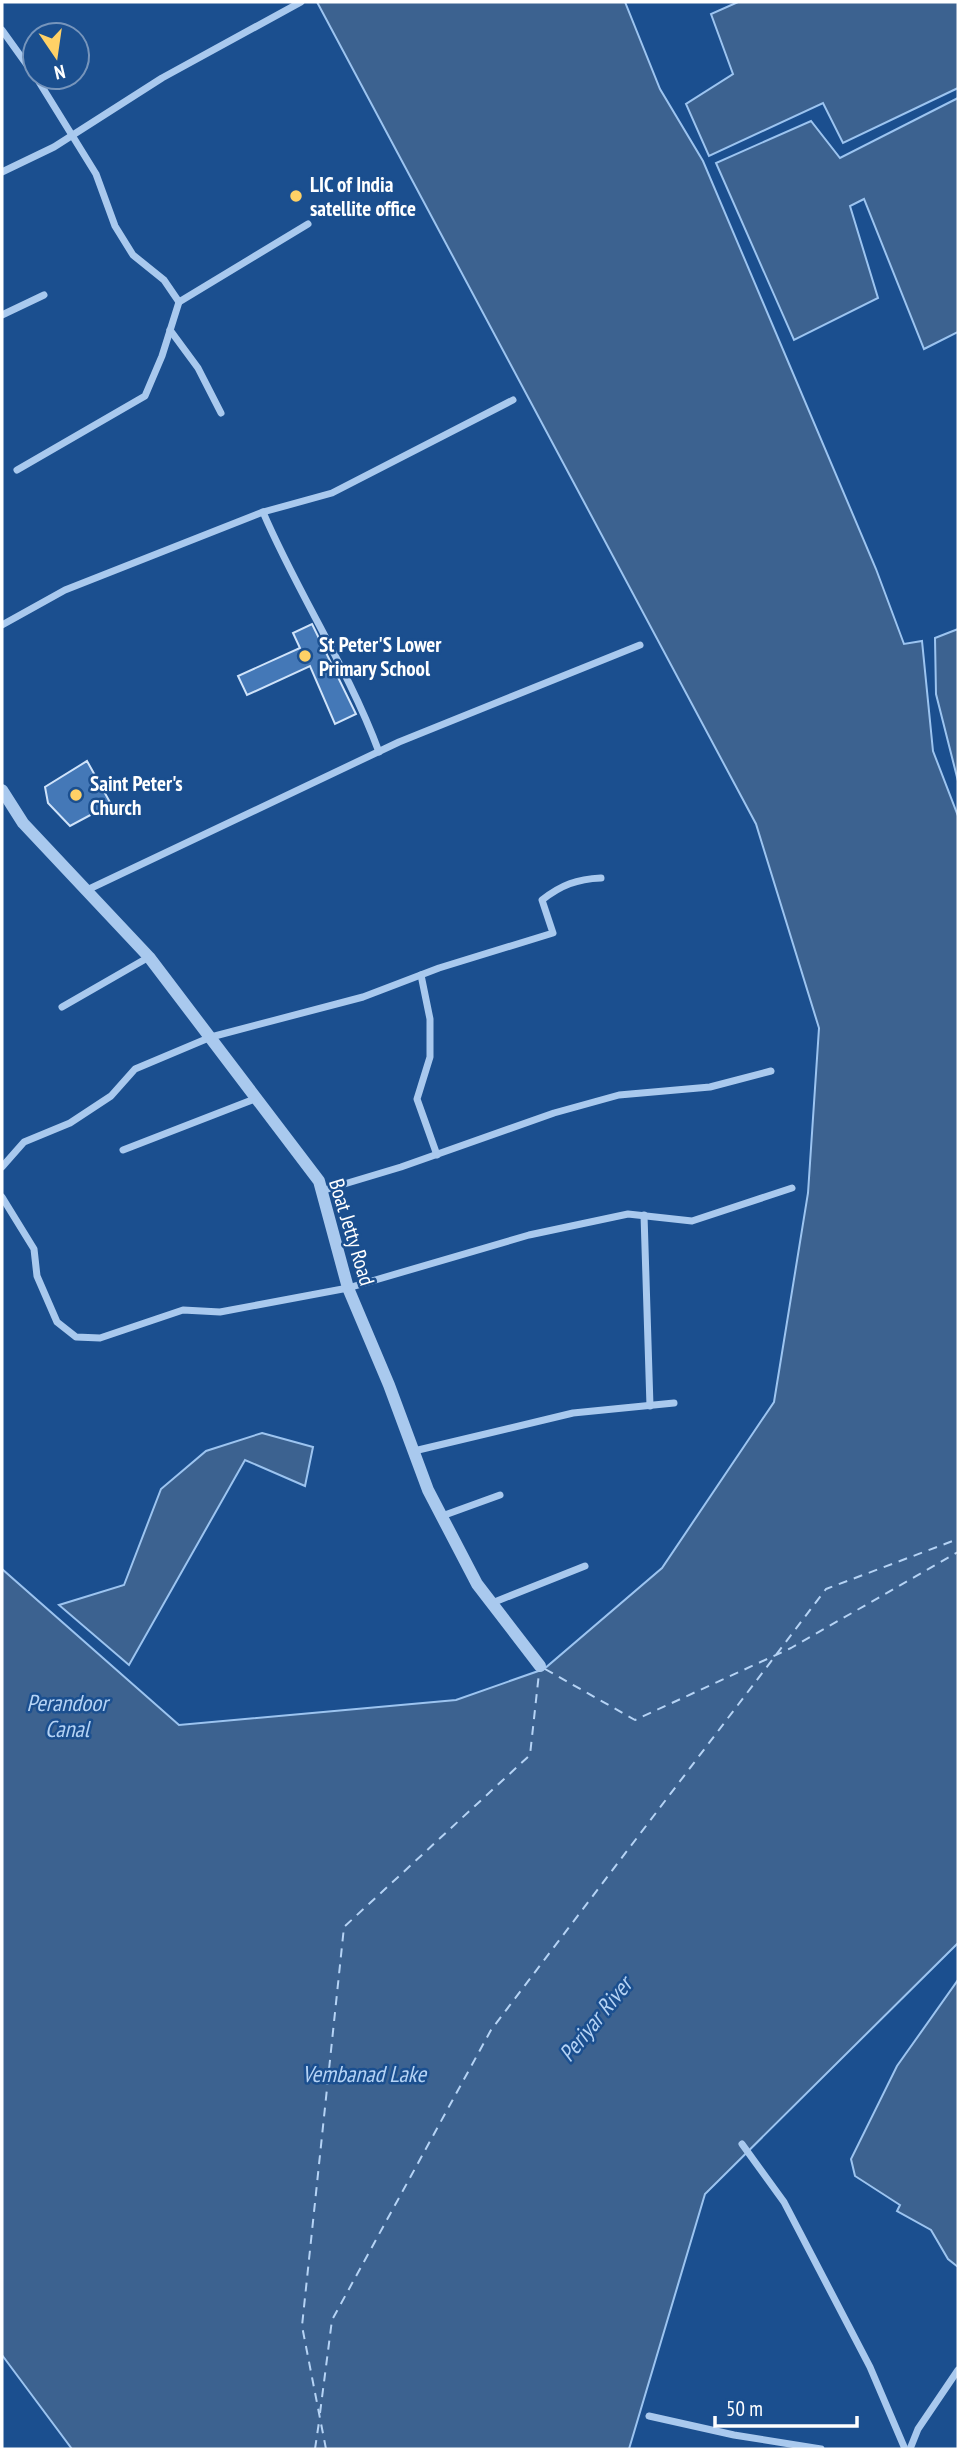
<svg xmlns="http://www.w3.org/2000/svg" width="960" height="2451" font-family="'PT Sans Narrow',sans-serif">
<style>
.water{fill:#3c6290;stroke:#9cc4f0;stroke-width:2}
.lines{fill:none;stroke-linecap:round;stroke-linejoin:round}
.ferry{stroke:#b5d3f5;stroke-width:2;stroke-dasharray:9 7;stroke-linecap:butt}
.building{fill:#4478b7;stroke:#cfe3fa;stroke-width:2}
.minor{stroke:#a9c9ee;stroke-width:7}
.tertiary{stroke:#a9c9ee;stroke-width:12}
.poi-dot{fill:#ffd166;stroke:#1b4f8f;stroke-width:2.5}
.labels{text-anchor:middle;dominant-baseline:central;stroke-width:5;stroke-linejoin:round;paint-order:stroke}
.poi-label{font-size:21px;font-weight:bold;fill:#fff;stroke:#1b4f8f;text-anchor:start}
.street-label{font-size:21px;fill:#fff;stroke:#1b4f8f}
.water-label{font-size:23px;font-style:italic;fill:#b5d3f5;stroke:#1b4f8f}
</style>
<rect width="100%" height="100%" fill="#1b4f8f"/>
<g class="water">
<polygon points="317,2 625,2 660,89 703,161 876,569 904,644 922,641 933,751 958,816 958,1943 705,2194 629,2449 72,2449 2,2355 2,1569 179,1725 456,1700 544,1669 662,1568 774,1402 808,1193 819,1028 756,824"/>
<polygon points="738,2 958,2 958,88 843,143 823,103 709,156 686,104 733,74 711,14"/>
<polygon points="958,98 958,332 924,349 864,199 850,206 878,298 794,340 716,163 811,121 840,158"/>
<polygon points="958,629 958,781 936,694 935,638"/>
<polygon points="262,1433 313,1447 305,1486 245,1460 129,1665 59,1605 124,1585 161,1489 206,1451"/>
<polygon points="958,1980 958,2267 948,2259 931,2230 897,2211 900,2205 855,2176 851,2159 897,2066"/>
</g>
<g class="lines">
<g class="ferry">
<polyline points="545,1669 635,1720 791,1648 958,1552"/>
<polyline points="320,2413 332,2320 491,2030 826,1589 958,1539"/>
<polyline points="315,2449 319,2422"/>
<polyline points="326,2449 302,2326 344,1927 530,1755 539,1673"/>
</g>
</g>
<g class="building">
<polygon points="312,624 356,714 335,724 310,666 247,695 238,676 300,648 293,633"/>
<polygon points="87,761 111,804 70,826 48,803 45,787"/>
</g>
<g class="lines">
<g class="minor">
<polyline points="2,30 35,76"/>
<polyline points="36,77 96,174 115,226 133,255 164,280 179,302 308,224"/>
<polyline points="2,172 54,147 162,78 301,2"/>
<polyline points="2,315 44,295"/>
<polyline points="170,330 198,368 221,413"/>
<polyline points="17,470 145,396 162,356 179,302"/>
<path d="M263,512c35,82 85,156 116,240"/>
<polyline points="2,625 65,590 263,512 332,493 513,400"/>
<polyline points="87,890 399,742 640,645"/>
<polyline points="421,975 430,1019 430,1057 417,1099 437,1155"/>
<polyline points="62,1007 149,957"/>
<polyline points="123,1150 257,1098"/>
<path d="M2,1167l22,-25 46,-19 41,-27 24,-27 76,-32 152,-40 76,-29 114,-35 -11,-33c19,-15 35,-21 59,-22"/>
<polyline points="321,1191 401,1167 554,1113 619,1095 710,1087 771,1071"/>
<polyline points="2,1197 34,1249 37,1276 57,1322 76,1337 100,1338 183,1310 220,1312 348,1288 529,1235 628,1214 692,1221 792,1188"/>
<polyline points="644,1215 650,1406"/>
<polyline points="414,1451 573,1413 674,1403"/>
<polyline points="442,1516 500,1495"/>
<polyline points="492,1603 585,1566"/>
<polyline points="742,2144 784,2202 870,2367 905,2449"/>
<polyline points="649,2416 734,2435 821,2449"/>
<polyline points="910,2449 918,2429 958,2370"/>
</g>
<polyline class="tertiary" points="2,790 23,823 149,957 319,1181 348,1288 389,1385 428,1490 477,1584 540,1666"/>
</g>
<g class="poi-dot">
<circle cx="296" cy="196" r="7"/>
<circle cx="305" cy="656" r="7"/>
<circle cx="76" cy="795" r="7"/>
</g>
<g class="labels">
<g class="poi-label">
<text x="310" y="184">LIC of India<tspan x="310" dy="24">satellite office</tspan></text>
<text x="319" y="644">St Peter'S Lower<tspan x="319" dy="24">Primary School</tspan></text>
<text x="90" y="783">Saint Peter's<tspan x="90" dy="24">Church</tspan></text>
</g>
<g class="street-label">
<text transform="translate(352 1232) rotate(73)">Boat Jetty Road</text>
</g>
<g class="water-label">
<text x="67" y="1702">Perandoor<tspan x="67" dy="26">Canal</tspan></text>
<text transform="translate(595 2019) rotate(-51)">Periyar River</text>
<text x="364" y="2073">Vembanad Lake</text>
</g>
</g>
<rect width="960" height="2451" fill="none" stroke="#ffffff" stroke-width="7"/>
<g transform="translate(56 56) rotate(167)"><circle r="33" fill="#1b4f8f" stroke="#7695bc" stroke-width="2"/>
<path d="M0-5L12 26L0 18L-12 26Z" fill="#ffd166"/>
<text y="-10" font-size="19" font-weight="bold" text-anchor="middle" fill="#ffffff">N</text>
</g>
<path d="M715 2416v10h142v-10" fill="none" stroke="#ffffff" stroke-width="3.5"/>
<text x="726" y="2416" font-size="21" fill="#ffffff" stroke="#1b4f8f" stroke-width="5" paint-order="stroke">50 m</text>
</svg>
